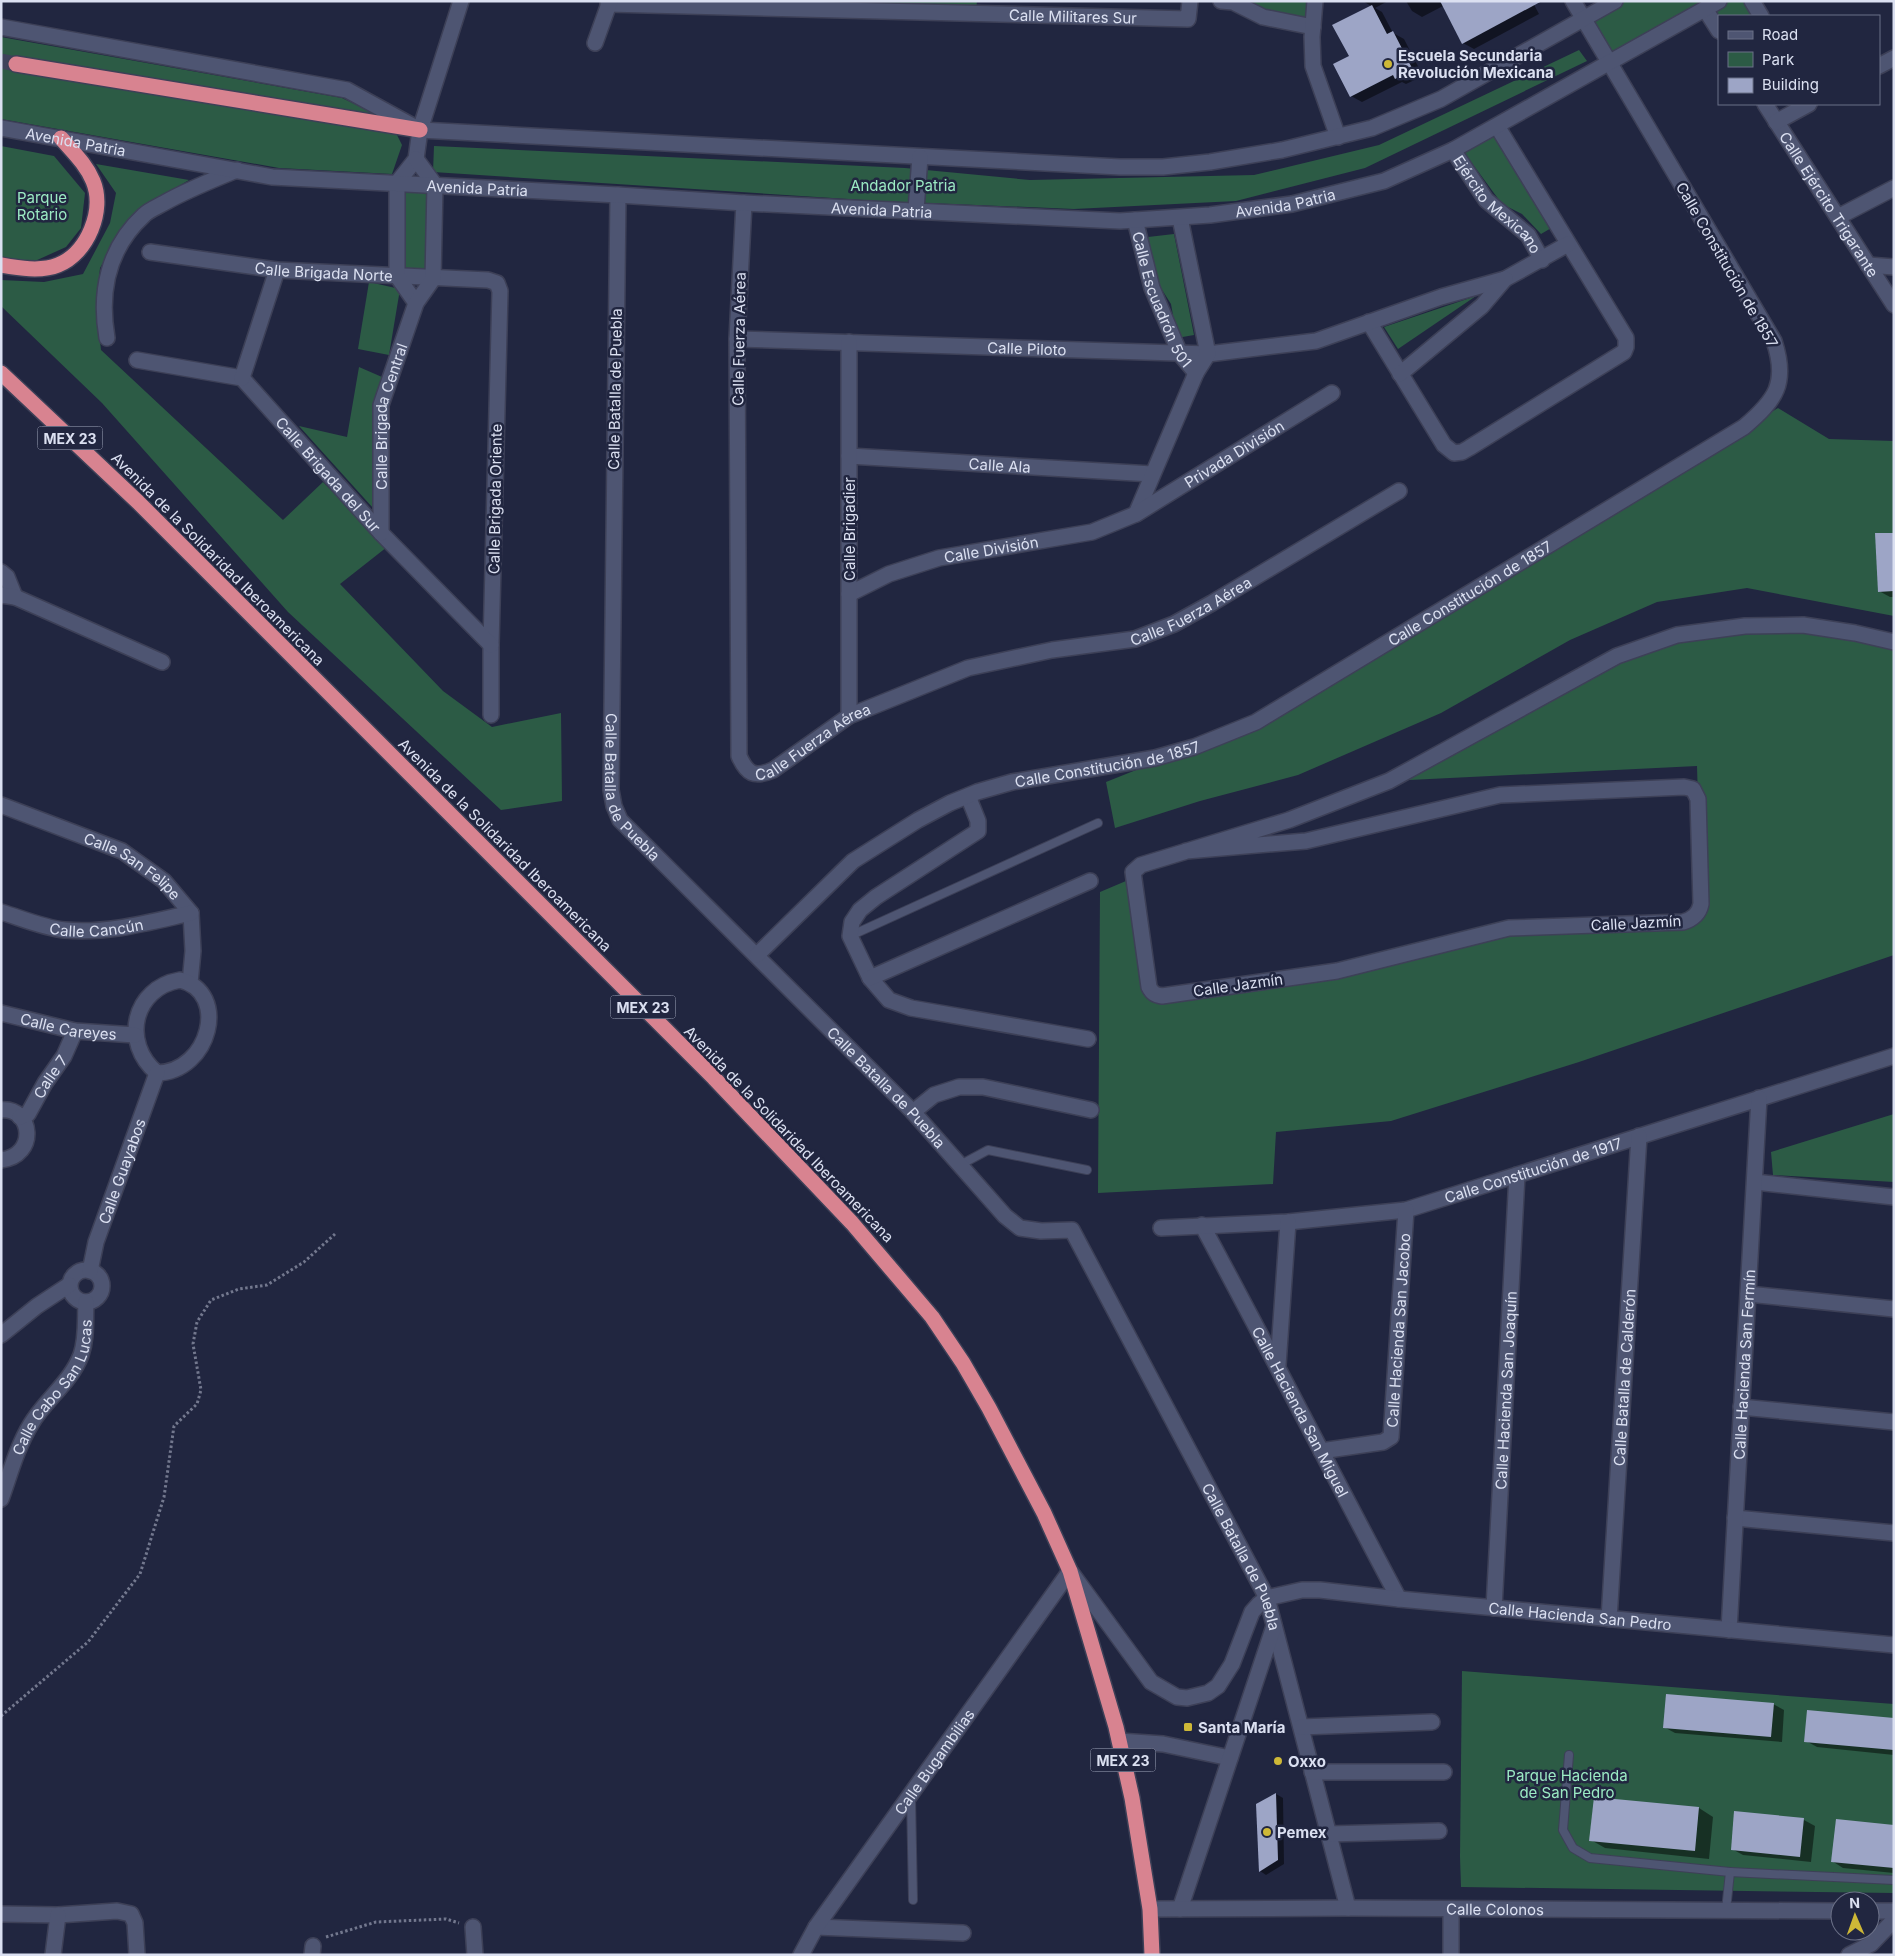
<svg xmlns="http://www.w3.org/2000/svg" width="1895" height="1956" font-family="Inter,sans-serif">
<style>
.green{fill:#2c5b45}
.shadow{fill:#0007}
.building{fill:#9da5c6}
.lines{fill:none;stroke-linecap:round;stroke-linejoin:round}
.highway-tunnel{stroke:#3d425b;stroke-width:15;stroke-dasharray:15 8;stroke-linecap:butt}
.lane-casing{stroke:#3d4057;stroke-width:10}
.street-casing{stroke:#3d4057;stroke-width:18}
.secondary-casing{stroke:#3d4057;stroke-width:18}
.highway-casing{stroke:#3d4057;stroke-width:18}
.path{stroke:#73788e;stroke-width:3;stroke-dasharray:2.5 2.5;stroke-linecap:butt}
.lane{stroke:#4e5572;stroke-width:8}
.street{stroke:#4e5572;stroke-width:15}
.secondary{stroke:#4e5572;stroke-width:15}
.highway{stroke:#d88390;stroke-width:15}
.poi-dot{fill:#ceb837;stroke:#212640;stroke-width:2}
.labels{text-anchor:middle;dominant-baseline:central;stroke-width:5;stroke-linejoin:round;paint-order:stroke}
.shield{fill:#212640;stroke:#a3a8bc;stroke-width:1}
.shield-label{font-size:14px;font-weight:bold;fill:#dbe0f1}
.street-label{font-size:15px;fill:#dbe0f1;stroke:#212640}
.poi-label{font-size:15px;font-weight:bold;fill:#dbe0f1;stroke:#212640;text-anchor:start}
.park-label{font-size:15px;fill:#9beac3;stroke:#212640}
</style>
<rect width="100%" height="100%" fill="#212640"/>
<g class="green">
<polygon points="874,1 977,1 976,10 874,7"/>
<polygon points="1221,1 1315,1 1313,24"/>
<polygon points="1615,1 1713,1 1613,55 1588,17"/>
<polygon points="1719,1 1752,1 1761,16 1719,16 1719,31 1705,9"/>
<polygon points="1,37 342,98 390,121 402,145 392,174 279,168 1,119"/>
<polygon points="1579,50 1587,61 1365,168 1236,201 1074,209 879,201 433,172 434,146 905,168 1030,180 1254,175 1379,145"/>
<polygon points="1494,133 1553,227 1541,234 1522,214 1502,204 1463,151"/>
<polygon points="1,146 54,156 85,193 81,228 66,247 35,261 1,259"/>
<polygon points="96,164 189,180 138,210 118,236 100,268 96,306 101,350 283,520 323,482 387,547 340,584 443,691 492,727 561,713 562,801 501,810 288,612 102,403 1,306 1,280 44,282 83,274 110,223 116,193"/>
<polygon points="397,183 431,185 433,279 397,276"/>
<polygon points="1174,234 1194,335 1177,338 1171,304 1159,285 1148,237"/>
<polygon points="369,282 400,289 389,355 358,349"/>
<polygon points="1476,296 1398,349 1384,327"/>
<polygon points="359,367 382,377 373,426 373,508 299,426 347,437"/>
<polygon points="1778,408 1829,439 1894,441 1894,616 1747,588 1657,602 1570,640 1441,713 1298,775 1200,801 1115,828 1106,782 1256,722"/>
<polygon points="1745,626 1894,642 1894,955 1579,1062 1391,1121 1276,1132 1273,1184 1098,1193 1100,892 1133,878 1152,992 1337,971 1509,928 1690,920 1701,904 1697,766 1389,781 1617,656"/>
<polygon points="1894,1114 1894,1182 1773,1175 1771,1152"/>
<polygon points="1462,1671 1894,1704 1894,1893 1461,1887 1460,1857"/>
</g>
<g class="shadow">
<polygon points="1363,1 1388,1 1375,8 1382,12 1393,33 1404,39 1423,76 1406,84 1402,82 1362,102 1351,96 1350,57 1371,6"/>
<polygon points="1406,1 1532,1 1539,14 1474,49 1463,43 1443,6 1422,17 1412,11"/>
<polygon points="1894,534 1894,597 1890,597 1879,591"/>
<polygon points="1773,1704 1784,1710 1782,1742 1675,1733 1664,1727"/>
<polygon points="1894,1720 1894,1755 1817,1747 1806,1741"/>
<polygon points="1276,1794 1283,1798 1284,1864 1266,1875 1260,1871 1258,1805"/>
<polygon points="1699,1808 1713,1817 1709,1859 1605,1848 1591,1840"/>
<polygon points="1736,1813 1804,1820 1815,1826 1811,1862 1743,1855 1732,1849"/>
<polygon points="1894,1826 1894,1873 1843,1868 1832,1861"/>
</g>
<g class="building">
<polygon points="1440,1 1542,1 1462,44"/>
<polygon points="1372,5 1387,34 1393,31 1413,70 1395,79 1393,75 1350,97 1333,64 1349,56 1332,25"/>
<polygon points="1875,533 1894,533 1894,591 1878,592"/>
<polygon points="1666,1694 1774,1703 1771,1737 1663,1728"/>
<polygon points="1807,1710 1894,1718 1894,1750 1804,1742"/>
<polygon points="1276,1793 1278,1860 1259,1872 1256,1804"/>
<polygon points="1594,1797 1699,1807 1695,1851 1589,1841"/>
<polygon points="1734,1811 1804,1818 1800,1857 1731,1850"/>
<polygon points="1836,1819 1894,1825 1894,1868 1831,1862"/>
</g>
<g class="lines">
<polyline class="highway-tunnel" points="1,61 16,64"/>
<defs>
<g id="lane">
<polyline points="850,936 1098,823"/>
<polyline points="960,1165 988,1150 1087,1170"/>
<polyline points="1569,1755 1563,1830 1573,1848 1590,1858 1730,1872"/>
<polyline points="911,1797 913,1900"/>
<polyline points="1726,1910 1730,1872 1894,1880"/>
</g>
<g id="street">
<polyline points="1221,1 1233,2 1263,17 1313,27"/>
<polyline points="1315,1 1312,37 1313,66 1338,137"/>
<polyline points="1752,1 1761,16"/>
<path id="s1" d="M608,4l580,15 2,-18"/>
<polyline points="1705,9 1719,31"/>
<polyline points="595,43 610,1"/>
<polyline points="1879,66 1894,58"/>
<path id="s2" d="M1765,104l129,201"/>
<polyline points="1776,122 1809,104"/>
<path id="s3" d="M1453,150l33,50 42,35 14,25"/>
<path id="s4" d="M618,195l-7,595 3,16 6,14 293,292 92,104 15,12 21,3 31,-1 195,368 81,310"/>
<path id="s5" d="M744,203l-7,136 2,417c8,18 15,22 34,14l76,-54 119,-48 84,-18 83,-11 39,-15 38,-21 187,-112"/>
<polyline points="1838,217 1894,188"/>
<path id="s6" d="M1135,220l17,68 28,66 16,19"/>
<path id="s7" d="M150,252l127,18 211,10 9,3 3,8 -9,354v70"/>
<polyline points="1868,265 1894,267"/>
<polyline points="416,303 397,276 397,183 416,159 420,130 461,1"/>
<polyline points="1369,322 1444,445 1454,453 1462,452 1469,448 1624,352 1626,347 1626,338 1497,126"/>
<path d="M107,338c-8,-46 1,-90 37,-123 5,-5 13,-8 20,-12 23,-13 48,-23 73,-33"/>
<path id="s8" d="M737,339l471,15 108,-13 125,-44 64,-18 63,-35"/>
<path id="s9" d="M137,360l105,18 139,155 110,112"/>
<polyline points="1400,374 1482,306 1505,279"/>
<polyline points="242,378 277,270"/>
<path id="s10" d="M849,456l303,18"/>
<polyline points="1136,514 1196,373 1208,354 1180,218"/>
<path id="s11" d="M381,533v-128l35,-102 17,-24 2,-94 -19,-26"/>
<polyline points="1,572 7,577 15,597"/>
<path id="s12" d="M849,594l40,-20 50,-16 153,-26 44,-18 196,-121"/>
<polyline points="1,595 15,597 162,662"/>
<polyline points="849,716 849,342"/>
<polyline points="968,796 978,821 978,831 876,897 860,910 852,922 850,936 870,978 889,1000 911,1008 1088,1039"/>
<path id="s13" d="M1,805l121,46 42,30 27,32 2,38 -3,32"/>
<path d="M1186,851l120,-10 194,-46 184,-8 9,2 5,10 3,105c-2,10 -8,15 -18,18l-174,6 -172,43 -175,25c-7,-1 -10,-3 -13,-9l-16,-115 8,-7 148,-45 100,-39 228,-125 60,-21 68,-9 58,-1 52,8 39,9"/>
<path id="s14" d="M1,912c20,6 43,16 64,18 43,4 85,-8 126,-17"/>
<path id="s15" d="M757,955l96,-94 65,-41 32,-17 27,-11 35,-10 143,-24 39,-11 62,-25 488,-295c32,-27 44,-44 30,-86l-201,-340"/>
<polyline points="870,978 1090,881"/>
<path d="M180,980c50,12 30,92 -23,93 -36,-30 -24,-85 23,-93z"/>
<path id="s16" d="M1,1013l74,18 60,4"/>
<path d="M1,1110c32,-3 37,46 0,50"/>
<polyline points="913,1112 934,1095 959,1087 983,1087 1091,1110"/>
<path id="s17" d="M20,1117l8,-3 17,-31 19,-27 11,-25"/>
<polyline points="1755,1182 1894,1197"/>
<path id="s18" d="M1202,1225c67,124 131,250 197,374"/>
<path id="s19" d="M1161,1228l127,-6 118,-12 488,-154"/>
<circle cx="86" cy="1286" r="16"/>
<path id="s20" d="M90,1271l6,-29 61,-169"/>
<polyline points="1748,1294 1894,1309"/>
<polyline points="1,1335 37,1306 69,1285"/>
<polyline points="1278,1365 1288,1222"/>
<polyline points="1741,1407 1894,1422"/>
<path id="s21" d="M1321,1451l62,-9 8,-5 15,-227"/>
<path id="s22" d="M1,1499c9,-25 16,-52 30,-75 14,-24 40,-42 50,-69 6,-17 4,-35 5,-53"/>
<polyline points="1735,1518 1894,1533"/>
<path id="s23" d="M1494,1608l23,-433"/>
<path id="s24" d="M1609,1619l30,-483"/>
<path id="s25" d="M1729,1630l30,-532"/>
<polyline points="1301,1727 1432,1722"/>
<polyline points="1119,1741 1163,1744 1230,1758"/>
<polyline points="1312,1772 1444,1772"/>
<polyline points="1329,1834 1439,1831"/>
<polyline points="1180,1909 1274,1626"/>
<polyline points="1451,1909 1451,1955"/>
<polyline points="1,1914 58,1915 117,1911 131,1914 135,1923 137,1955"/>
<polyline points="473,1927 475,1955"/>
<polyline points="816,1927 963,1933"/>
<polyline points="53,1955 58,1915"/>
<polyline points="312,1955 313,1946"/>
<path id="s26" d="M801,1955l15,-28 254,-356 81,111 26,15 10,1 21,-5 10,-7 14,-22 20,-52 7,-8 8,-6 35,-8h18l79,9 495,46"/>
<polyline points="1849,1955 1871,1944 1894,1920"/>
</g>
<g id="secondary">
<polyline points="1,27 347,90 420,130 1120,167 1163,167 1210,162 1282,150 1372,128 1441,99 1615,1"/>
<path id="s27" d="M1,128l271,49 346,18 126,8 376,18 90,-6 82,-11 92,-23 69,-31 266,-149"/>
<polyline points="916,210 920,157"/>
<path id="s28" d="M1150,1909l198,-1 492,3"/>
<polyline points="1870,1911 1894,1911"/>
</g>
<g id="highway">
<polyline points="16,64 420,130"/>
<path d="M1,265c17,3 40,7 57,0 30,-12 47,-55 35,-84 -7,-17 -20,-29 -32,-43"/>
<polyline points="1,373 138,502 714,1078 852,1223 932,1317 963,1363 989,1408 1044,1513 1070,1571 1116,1727 1132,1798 1150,1909 1152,1955"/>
</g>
</defs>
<use href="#lane" class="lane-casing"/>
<use href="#street" class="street-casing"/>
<use href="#secondary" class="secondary-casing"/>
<use href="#highway" class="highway-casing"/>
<g class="path">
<polyline points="1,1716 88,1642 140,1574 164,1497 174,1426 197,1404 201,1390 193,1344 197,1322 211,1300 239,1289 267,1285 304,1262 335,1234"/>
<polyline points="326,1937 376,1922 446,1919 459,1923"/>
</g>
<use href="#lane" class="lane"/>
<use href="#street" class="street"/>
<use href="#secondary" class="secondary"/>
<use href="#highway" class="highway"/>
</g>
<g class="poi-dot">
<circle cx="1388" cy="64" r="5"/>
<rect x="1183" y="1722" width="10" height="10" rx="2.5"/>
<circle cx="1278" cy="1761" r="5"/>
<circle cx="1267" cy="1832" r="5"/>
</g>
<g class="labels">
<g class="shield">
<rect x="37.5" y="426.5" width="65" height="23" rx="4"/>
<rect x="610.5" y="995.5" width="65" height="23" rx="4"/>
<rect x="1090.5" y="1748.5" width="65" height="23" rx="4"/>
</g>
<g class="shield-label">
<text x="70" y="438">MEX 23</text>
<text x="643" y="1007">MEX 23</text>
<text x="1123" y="1760">MEX 23</text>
</g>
<g class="street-label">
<text stroke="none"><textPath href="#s1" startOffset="465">Calle Militares Sur</textPath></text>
<text stroke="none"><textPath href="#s27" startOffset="76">Avenida Patria</textPath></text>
<text stroke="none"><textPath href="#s27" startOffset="481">Avenida Patria</textPath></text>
<text stroke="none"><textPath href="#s27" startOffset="1291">Avenida Patria</textPath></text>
<text stroke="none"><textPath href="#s3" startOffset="71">Ejército Mexicano</textPath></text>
<text stroke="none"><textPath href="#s2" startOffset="119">Calle Ejército Trigarante</textPath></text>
<text stroke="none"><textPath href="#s27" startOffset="886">Avenida Patria</textPath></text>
<text transform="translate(1727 265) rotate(60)">Calle Constitución de 1857</text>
<text stroke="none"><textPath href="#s7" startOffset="175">Calle Brigada Norte</textPath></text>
<text stroke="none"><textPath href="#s6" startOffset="84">Calle Escuadrón 501</textPath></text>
<text transform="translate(739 339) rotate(-89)">Calle Fuerza Aérea</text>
<text stroke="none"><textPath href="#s8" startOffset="290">Calle Piloto</textPath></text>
<text transform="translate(615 389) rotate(-89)">Calle Batalla de Puebla</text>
<text stroke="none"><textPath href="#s11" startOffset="118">Calle Brigada Central</textPath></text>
<text stroke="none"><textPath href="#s12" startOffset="415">Privada División</textPath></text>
<text stroke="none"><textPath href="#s10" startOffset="151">Calle Ala</textPath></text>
<text stroke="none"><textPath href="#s9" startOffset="236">Calle Brigada del Sur</textPath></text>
<text transform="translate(495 499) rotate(-89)">Calle Brigada Oriente</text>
<text transform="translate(849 529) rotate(-90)">Calle Brigadier</text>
<text stroke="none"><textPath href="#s12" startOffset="150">Calle División</textPath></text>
<text transform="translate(218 559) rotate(45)">Avenida de la Solidaridad Iberoamericana</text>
<text stroke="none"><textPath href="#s15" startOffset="815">Calle Constitución de 1857</textPath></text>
<text stroke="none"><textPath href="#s5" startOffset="1050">Calle Fuerza Aérea</textPath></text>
<text stroke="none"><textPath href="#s5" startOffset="645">Calle Fuerza Aérea</textPath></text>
<text stroke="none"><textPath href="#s15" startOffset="410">Calle Constitución de 1857</textPath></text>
<text stroke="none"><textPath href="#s4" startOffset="599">Calle Batalla de Puebla</textPath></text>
<text transform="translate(505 845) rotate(45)">Avenida de la Solidaridad Iberoamericana</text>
<text stroke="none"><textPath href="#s13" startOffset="146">Calle San Felipe</textPath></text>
<text stroke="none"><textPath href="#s14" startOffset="98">Calle Cancún</textPath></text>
<text transform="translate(1636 923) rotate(-3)">Calle Jazmín</text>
<text transform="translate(1238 985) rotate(-8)">Calle Jazmín</text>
<text stroke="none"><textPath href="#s16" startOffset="69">Calle Careyes</textPath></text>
<text stroke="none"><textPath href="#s17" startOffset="52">Calle 7</textPath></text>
<text stroke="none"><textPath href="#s4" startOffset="1004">Calle Batalla de Puebla</textPath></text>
<text transform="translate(789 1134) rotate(46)">Avenida de la Solidaridad Iberoamericana</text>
<text stroke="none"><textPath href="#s19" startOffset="379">Calle Constitución de 1917</textPath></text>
<text stroke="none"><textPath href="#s20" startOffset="105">Calle Guayabos</textPath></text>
<text stroke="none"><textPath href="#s21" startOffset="179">Calle Hacienda San Jacobo</textPath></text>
<text stroke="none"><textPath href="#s25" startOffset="266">Calle Hacienda San Fermín</textPath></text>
<text stroke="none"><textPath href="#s24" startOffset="242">Calle Batalla de Calderón</textPath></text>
<text stroke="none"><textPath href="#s22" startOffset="125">Calle Cabo San Lucas</textPath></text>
<text stroke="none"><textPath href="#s23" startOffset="218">Calle Hacienda San Joaquín</textPath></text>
<text stroke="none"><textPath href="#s18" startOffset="211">Calle Hacienda San Miguel</textPath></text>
<text stroke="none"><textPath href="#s4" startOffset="1619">Calle Batalla de Puebla</textPath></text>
<text stroke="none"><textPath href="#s26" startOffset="1098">Calle Hacienda San Pedro</textPath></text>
<text stroke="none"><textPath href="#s26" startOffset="235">Calle Bugambilias</textPath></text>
<text stroke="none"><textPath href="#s28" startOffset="345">Calle Colonos</textPath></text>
</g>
<g class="poi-label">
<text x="1398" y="55">Escuela Secundaria<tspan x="1398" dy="17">Revolución Mexicana</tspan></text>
<text x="1198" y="1727">Santa María</text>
<text x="1288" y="1761">Oxxo</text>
<text x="1277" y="1832">Pemex</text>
</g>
<g class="park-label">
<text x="903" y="185">Andador Patria</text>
<text x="42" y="197">Parque<tspan x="42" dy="17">Rotario</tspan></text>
<text x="1567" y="1775">Parque Hacienda<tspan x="1567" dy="17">de San Pedro</tspan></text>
</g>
</g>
<rect width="1895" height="1956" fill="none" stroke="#dbe0f1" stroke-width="5"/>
<rect x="1718" y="15" width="162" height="90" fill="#212640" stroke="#6b7087"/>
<rect x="1728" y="31" width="25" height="8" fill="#4e5572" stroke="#6b7087"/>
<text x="1762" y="40" font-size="15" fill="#dbe0f1">Road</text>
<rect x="1728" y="52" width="25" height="15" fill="#2c5b45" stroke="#6b7087"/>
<text x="1762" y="65" font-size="15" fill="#dbe0f1">Park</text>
<rect x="1728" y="78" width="25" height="15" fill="#9da5c6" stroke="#6b7087"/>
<text x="1762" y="90" font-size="15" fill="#dbe0f1">Building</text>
<g transform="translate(1855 1916) rotate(358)"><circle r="24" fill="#212640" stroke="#6b7087"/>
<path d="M0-4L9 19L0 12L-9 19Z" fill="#ceb837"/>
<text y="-8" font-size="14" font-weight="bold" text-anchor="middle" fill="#dbe0f1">N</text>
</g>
</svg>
